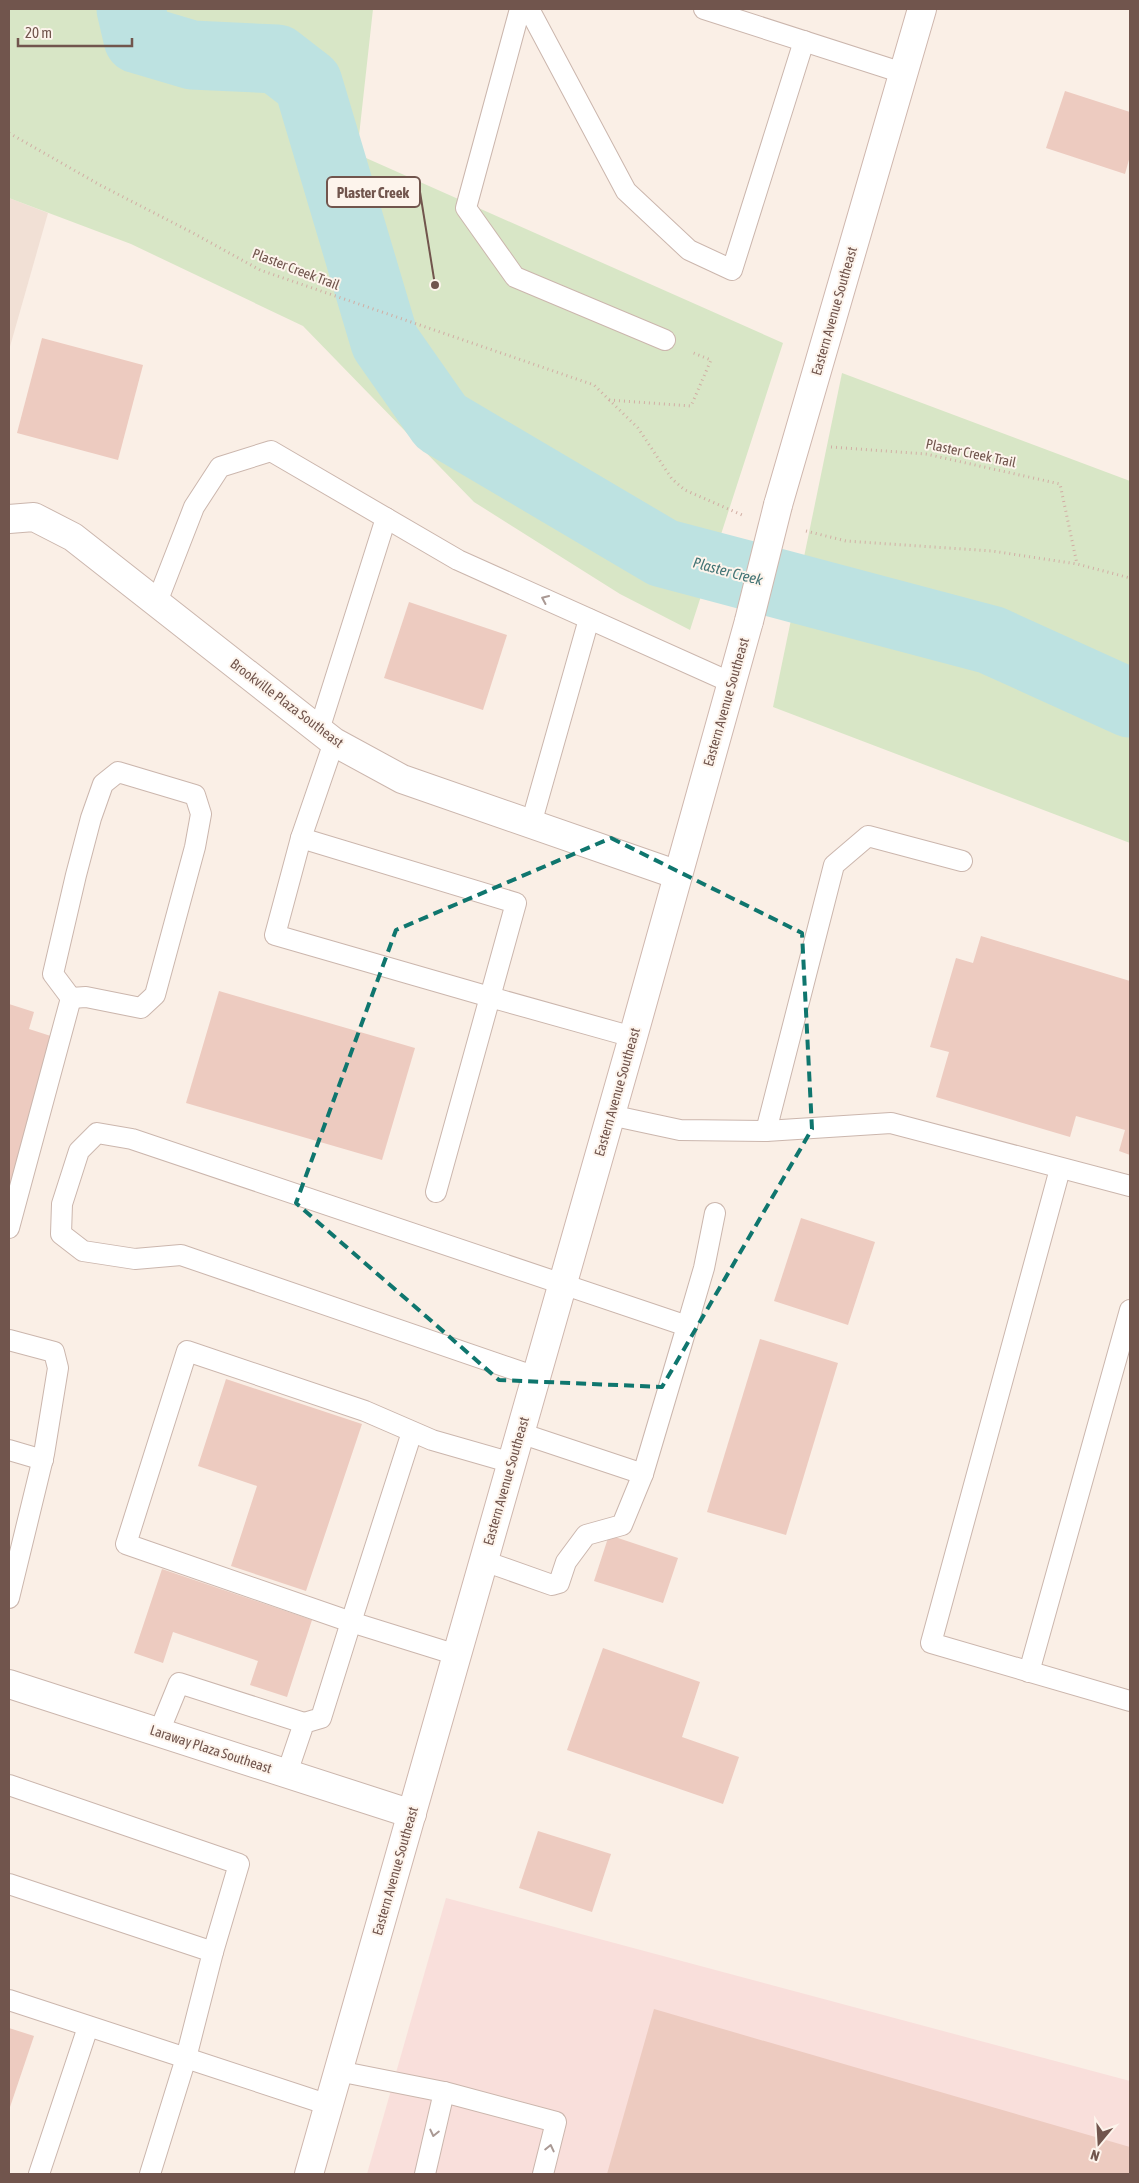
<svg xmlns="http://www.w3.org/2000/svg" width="1139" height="2183" font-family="'Asap Condensed',sans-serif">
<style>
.residential{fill:#f1e0d5}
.commercial{fill:#f9dfdb}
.green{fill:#d8e6c6}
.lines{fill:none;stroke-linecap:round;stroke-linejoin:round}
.river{stroke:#bde2e1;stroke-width:69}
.building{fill:#edcbc0}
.lane-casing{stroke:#cbb6ad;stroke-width:22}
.street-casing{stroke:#cbb6ad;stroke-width:30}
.secondary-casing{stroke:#cfb7ae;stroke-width:30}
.path{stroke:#d1aea4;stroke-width:3;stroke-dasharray:1 4;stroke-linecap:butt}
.lane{stroke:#fff;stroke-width:20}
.street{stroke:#fff;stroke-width:28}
.secondary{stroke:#fff;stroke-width:28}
.secondary-bridge-casing{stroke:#cfb7ae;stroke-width:30;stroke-linecap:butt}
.secondary-bridge{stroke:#fff;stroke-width:28}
.oneway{stroke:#aa9994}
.marked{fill:none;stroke:#0f766e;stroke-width:4;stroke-dasharray:10 6;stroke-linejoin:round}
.labels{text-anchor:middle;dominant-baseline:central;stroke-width:4;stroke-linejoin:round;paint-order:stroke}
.street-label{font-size:14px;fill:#71554d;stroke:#fdf4ec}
.water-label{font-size:15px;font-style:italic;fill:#427475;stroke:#fdf4ec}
.leader{fill:none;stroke:#71554d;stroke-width:2}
.callout-dot{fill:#71554d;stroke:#fdf4ec;stroke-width:2}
.callout{fill:#fdf4ec;stroke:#71554d;stroke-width:2}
.callout-label{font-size:15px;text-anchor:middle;font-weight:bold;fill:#71554d}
</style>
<rect width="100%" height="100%" fill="#faefe6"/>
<polygon class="residential" points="9,198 48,213 9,350"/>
<polygon class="commercial" points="446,1898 1130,2081 1130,2174 367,2174"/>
<g class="green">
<polygon points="9,9 373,9 357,154 783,343 690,630 620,594 474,502 303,326 131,244 9,198"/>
<polygon points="842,373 1130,481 1130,843 773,707"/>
</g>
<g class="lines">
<polyline class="river" points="131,9 138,39 192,55 277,59 308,83 385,342 441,422 663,553 991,640 1130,703"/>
</g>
<g class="building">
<polygon points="1065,91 1130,112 1130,156 1125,174 1046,148"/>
<polygon points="42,338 143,365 118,460 17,433"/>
<polygon points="409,602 507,635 483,710 384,678"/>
<polygon points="981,936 1130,981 1130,1155 1119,1151 1125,1130 1076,1116 1070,1137 936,1097 949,1052 930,1047 956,958 973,963"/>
<polygon points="219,991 415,1048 382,1160 186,1103"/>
<polygon points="9,1004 34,1012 29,1029 57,1038 9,1198"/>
<polygon points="801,1218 875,1242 848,1325 774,1301"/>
<polygon points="760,1339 838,1363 786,1535 707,1512"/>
<polygon points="226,1379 362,1424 306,1591 231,1566 257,1486 198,1466"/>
<polygon points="609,1535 678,1558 663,1603 594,1581"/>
<polygon points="162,1569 312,1620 287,1697 250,1685 258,1661 173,1632 163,1663 134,1653"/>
<polygon points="603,1648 700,1682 682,1737 739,1757 723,1804 567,1750"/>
<polygon points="538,1831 611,1854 592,1912 519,1888"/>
<polygon points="654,2009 1130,2147 1130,2174 607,2174"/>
<polygon points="9,2028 34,2036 9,2110"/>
</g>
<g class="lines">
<defs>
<g id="lane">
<polyline points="520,9 466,208 515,277 665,340"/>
<polyline points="529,9 626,191 689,250 732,270 804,41"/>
<polyline points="704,9 903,73"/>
<polyline points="157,602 194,507 220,467 271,451 458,560 732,683"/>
<polyline points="319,730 386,518"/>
<polygon points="118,772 195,795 201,814 195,847 155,995 141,1008 86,997 71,998 53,974 76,875 91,818 103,784"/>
<polyline points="531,824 589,619"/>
<polygon points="301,838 516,903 490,997 275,935"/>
<polyline points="301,838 334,742"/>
<polyline points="610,1115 680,1130 766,1131 891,1123 1130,1186"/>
<polyline points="766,1131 834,865 868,836 962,861"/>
<polyline points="1060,1169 931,1643 1130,1701"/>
<polyline points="436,1192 490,997 633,1037"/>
<polyline points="9,1228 71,998"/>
<polyline points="687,1326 704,1268 715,1213"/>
<polyline points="9,1340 54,1352 58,1368 44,1454 9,1598"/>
<polyline points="412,1432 351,1622 457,1655"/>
<polyline points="520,1433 643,1474 687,1326 132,1139 97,1133 79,1151 62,1204 61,1234 83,1251 135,1259 181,1255 536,1377"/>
<polyline points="9,1450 43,1460"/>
<polyline points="484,1561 552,1585 559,1583 566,1562 586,1535 622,1525 643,1474"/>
<polyline points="1029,1672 1130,1310"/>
<polyline points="159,1732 179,1683 304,1723"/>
<polyline points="287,1773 304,1723 321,1718 351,1622 126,1544 187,1351 365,1411 432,1440 512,1463"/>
<polyline points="9,1785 239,1864 213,1952"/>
<polyline points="9,1884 213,1952 186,2058 329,2105"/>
<polyline points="9,2000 186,2058 150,2174"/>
<polyline points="338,2071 444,2092 556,2122 543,2174"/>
<polyline points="39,2174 88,2027"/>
<polyline points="425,2174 444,2092"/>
</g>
<g id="street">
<polyline points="9,519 34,517 73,537 334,742 402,779 678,875"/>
<polyline points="9,1684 412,1814"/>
</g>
<g id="secondary">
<polyline points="778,505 922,9"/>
<polyline points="309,2174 633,1037 749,621"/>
</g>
</defs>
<use href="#lane" class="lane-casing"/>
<use href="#street" class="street-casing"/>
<use href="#secondary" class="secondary-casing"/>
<g class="path">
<polyline points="9,133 100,185 193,233 260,270 594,385 638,428 672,479 685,490 742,515"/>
<polyline points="609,400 691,406 711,360 691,352"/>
<polyline points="831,447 926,454 1060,484 1077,564"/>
<polyline points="806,531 846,541 992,551 1077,564 1130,578"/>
</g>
<use href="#lane" class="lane"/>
<use href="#street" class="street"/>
<use href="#secondary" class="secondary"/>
<defs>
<polyline id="secondary-bridge" points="749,621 778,505"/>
</defs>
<use href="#secondary-bridge" class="secondary-bridge-casing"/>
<use href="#secondary-bridge" class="secondary-bridge"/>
</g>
<defs><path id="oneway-chevron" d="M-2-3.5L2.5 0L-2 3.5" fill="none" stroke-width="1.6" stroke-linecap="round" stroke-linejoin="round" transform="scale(1.25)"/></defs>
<g class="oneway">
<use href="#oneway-chevron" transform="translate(545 599) rotate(-156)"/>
<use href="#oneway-chevron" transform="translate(434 2133) rotate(103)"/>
<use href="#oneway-chevron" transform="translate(550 2148) rotate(-77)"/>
</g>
<path class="marked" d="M611,838l191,95 10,196 -150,258 -163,-7 -203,-177 100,-273z"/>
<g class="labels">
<g class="street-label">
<text transform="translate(296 269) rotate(21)">Plaster Creek Trail</text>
<text transform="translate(834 311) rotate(-74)">Eastern Avenue Southeast</text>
<text transform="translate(971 453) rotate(12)">Plaster Creek Trail</text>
<text transform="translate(726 702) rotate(-74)">Eastern Avenue Southeast</text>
<text transform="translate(287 703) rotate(37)">Brookville Plaza Southeast</text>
<text transform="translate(617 1092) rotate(-74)">Eastern Avenue Southeast</text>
<text transform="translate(506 1481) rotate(-74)">Eastern Avenue Southeast</text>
<text transform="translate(211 1749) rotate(18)">Laraway Plaza Southeast</text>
<text transform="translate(395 1871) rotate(-74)">Eastern Avenue Southeast</text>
</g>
<g class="water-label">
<text transform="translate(728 571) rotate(15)">Plaster Creek</text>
</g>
</g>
<path class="leader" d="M435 285L420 192"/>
<circle class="callout-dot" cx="435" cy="285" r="5"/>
<rect class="callout" x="327" y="177" width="93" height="30" rx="5"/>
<g class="callout-label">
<text x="373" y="198">Plaster Creek</text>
</g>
<rect width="1139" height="2183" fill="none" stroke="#71554d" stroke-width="20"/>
<g transform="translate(1099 2143) rotate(198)" stroke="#fdf4ec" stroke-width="4" paint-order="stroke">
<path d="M0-4L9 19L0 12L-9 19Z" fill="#71554d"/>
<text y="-8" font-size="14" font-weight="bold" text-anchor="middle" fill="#71554d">N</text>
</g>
<path d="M18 38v8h114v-8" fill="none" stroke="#71554d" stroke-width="2.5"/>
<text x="25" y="38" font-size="15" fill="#71554d" stroke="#fdf4ec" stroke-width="4" paint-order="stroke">20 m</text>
</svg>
